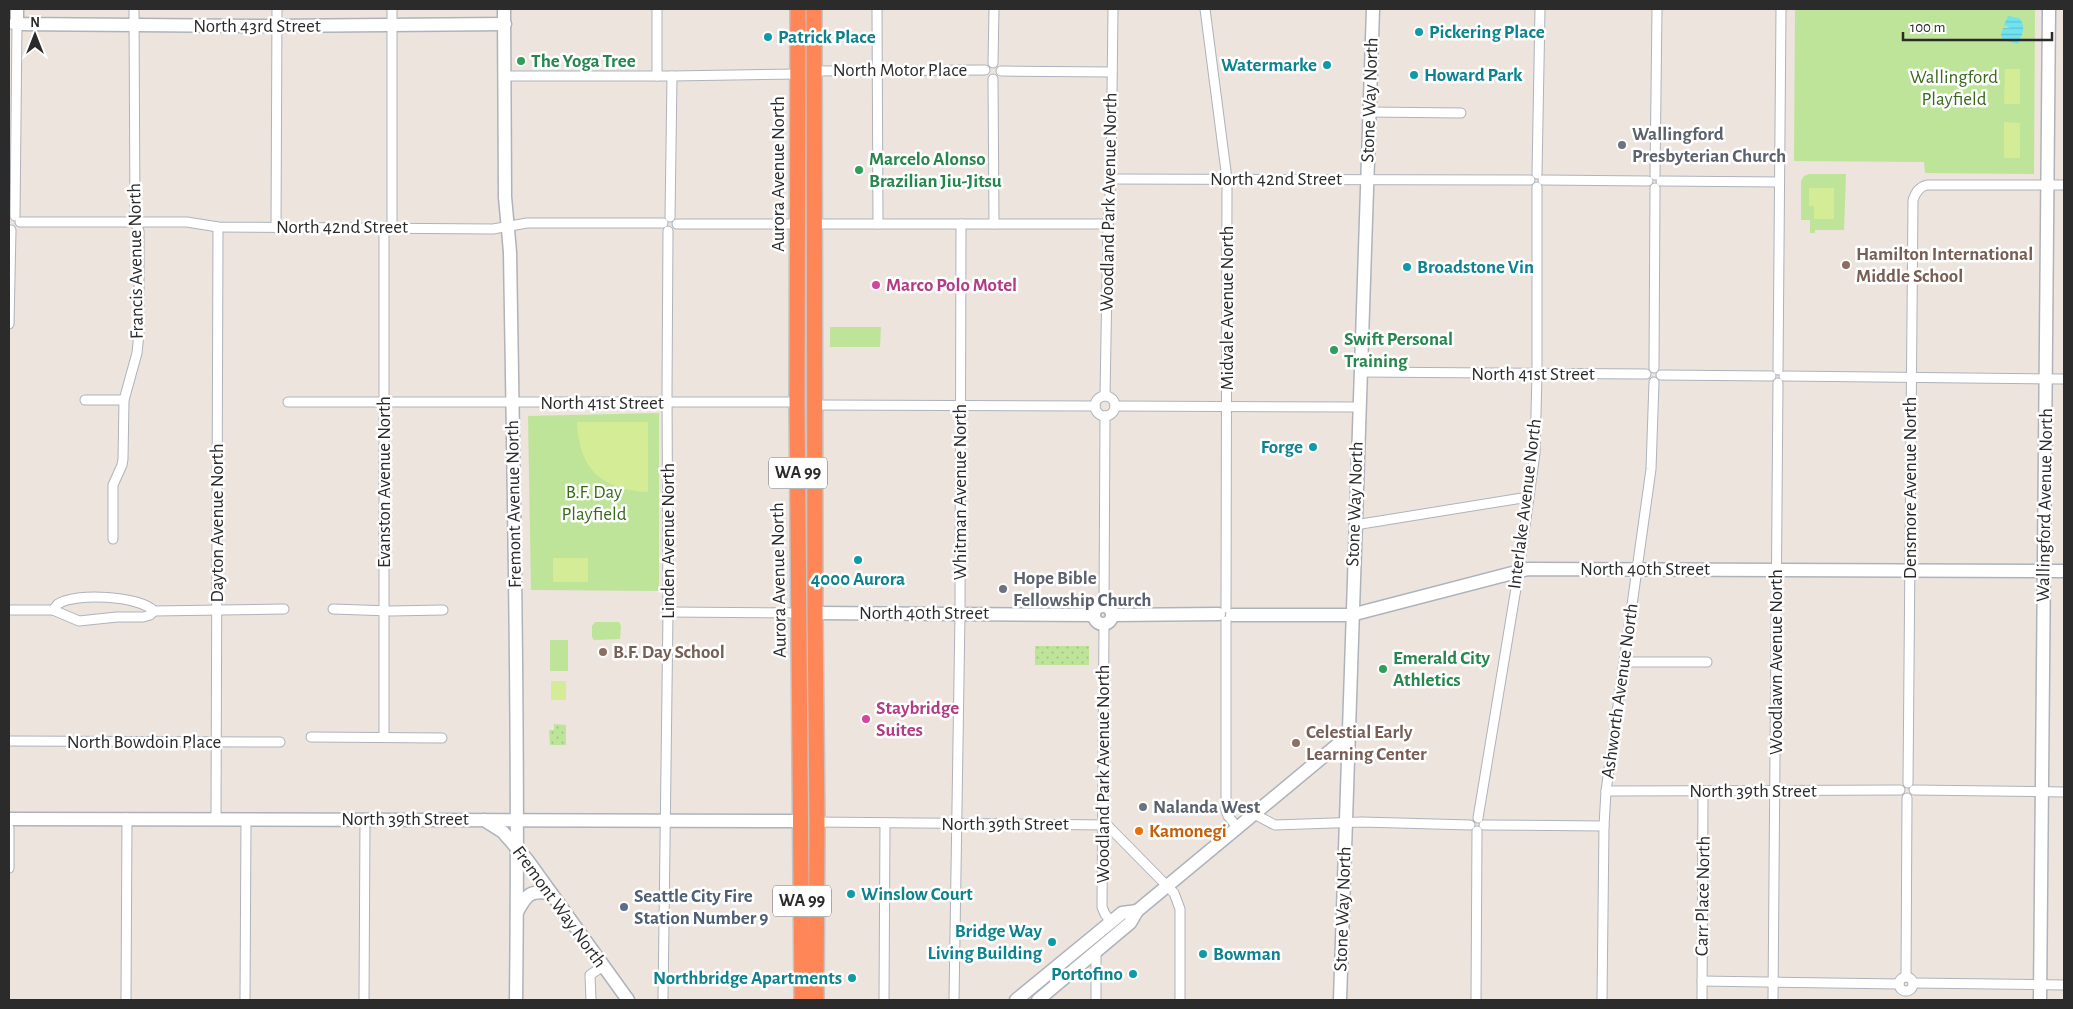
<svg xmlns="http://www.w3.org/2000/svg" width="2073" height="1009" font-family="'Alegreya Sans',sans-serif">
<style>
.grass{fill:#bee49a}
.garden{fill:url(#garden-dots)}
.pitch{fill:#d4ec95}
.water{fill:url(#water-rules)}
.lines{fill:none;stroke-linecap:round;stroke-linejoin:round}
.street-casing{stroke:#aeb3bb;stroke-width:11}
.secondary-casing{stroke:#aeb3bb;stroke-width:15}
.highway-casing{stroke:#c4c4c4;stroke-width:18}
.street{stroke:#fff;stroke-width:9}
.secondary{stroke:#fff;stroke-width:12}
.highway{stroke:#ff8657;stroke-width:15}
.culture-dot{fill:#0f9aa8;stroke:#fff;stroke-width:2}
.leisure-dot{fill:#2e9e5b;stroke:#fff;stroke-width:2}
.worship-dot{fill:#6b7280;stroke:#fff;stroke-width:2}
.education-dot{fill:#8d6e63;stroke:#fff;stroke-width:2}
.hotel-dot{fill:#d1479c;stroke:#fff;stroke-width:2}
.food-dot{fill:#e8710a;stroke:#fff;stroke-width:2}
.service-dot{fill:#5c6f8a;stroke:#fff;stroke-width:2}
.labels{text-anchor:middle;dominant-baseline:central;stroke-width:5;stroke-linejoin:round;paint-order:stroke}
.shield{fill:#fff;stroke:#6b6b6b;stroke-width:1}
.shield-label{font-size:18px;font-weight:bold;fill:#2b2b2b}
.street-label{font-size:19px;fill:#2b2b2b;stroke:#fff}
.culture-label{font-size:19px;font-weight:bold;fill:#0d838f;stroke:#fff;text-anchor:start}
.leisure-label{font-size:19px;font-weight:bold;fill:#27864d;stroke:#fff;text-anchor:start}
.park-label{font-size:19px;fill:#376a1a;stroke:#fff}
.worship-label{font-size:19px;font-weight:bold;fill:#5b616d;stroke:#fff;text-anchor:start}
.education-label{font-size:19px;font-weight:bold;fill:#785e54;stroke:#fff;text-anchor:start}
.hotel-label{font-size:19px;font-weight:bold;fill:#b23c85;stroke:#fff;text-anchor:start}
.food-label{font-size:19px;font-weight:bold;fill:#c56008;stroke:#fff;text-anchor:start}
.service-label{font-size:19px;font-weight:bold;fill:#4e5e75;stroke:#fff;text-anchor:start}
</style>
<defs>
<pattern id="garden-dots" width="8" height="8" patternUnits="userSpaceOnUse" patternTransform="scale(1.25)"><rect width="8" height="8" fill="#bee49a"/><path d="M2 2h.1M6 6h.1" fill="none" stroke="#a3c485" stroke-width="1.8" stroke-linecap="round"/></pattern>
<pattern id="water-rules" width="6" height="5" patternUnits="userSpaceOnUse" patternTransform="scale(1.25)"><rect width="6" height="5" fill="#70e2f0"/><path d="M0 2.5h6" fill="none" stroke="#61c2ce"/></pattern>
</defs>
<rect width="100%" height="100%" fill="#ede4de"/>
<g class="grass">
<polygon points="1795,9 2035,9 2034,174 1925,173 1924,162 1794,161"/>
<polygon points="1809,174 1846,174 1844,230 1815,230 1815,233 1810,233 1810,220 1801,220 1801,181 1804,176"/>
<polygon points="830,327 881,327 880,347 830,347"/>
<polygon points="659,413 659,591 531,590 528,416"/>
<polygon points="595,622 619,622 621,626 620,639 594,640 592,637 592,626"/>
<rect x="550" y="640" width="18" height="31"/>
</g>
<g class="garden">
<rect x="1035" y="646" width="54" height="19"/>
<polygon points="554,724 566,725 566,745 550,745 549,730 554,730"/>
</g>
<g class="pitch">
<polygon points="2005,69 2020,69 2020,104 2004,104"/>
<polygon points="2004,122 2020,123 2020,158 2004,158"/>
<polygon points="1834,188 1834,219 1814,219 1814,206 1809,206 1809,188"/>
<path d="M577,422h71v70c-47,-2 -69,-23 -71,-70z"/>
<rect x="553" y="558" width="35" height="24"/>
<rect x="551" y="681" width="15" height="19"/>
</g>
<path class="water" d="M2008,16l11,2c8,9 3,16 -1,26l-15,-4 -2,-5 2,-7h7l-6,-3z"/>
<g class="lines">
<defs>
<g id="street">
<polyline points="392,9 392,227"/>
<polyline points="657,9 657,76"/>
<polyline points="877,9 878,224"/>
<polyline points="1205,9 1227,179 1226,608"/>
<polyline points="9,24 17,24 15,216"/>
<polyline points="993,63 994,9"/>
<polyline points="814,71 985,70"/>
<polyline points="1001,71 1112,72"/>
<polyline points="505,76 672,76 798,74"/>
<polyline points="993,79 994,224"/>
<polyline points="1369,112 1461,113"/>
<polyline points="1537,174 1540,9"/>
<polyline points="1655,175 1657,9"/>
<polyline points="1111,179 1530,180"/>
<polyline points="1543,180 1648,181"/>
<polyline points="1661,181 1779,182"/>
<polyline points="670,217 672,76"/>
<polyline points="20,222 187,222 218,227 493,229 527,223 663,223"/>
<polyline points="677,224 798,224"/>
<polyline points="816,224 1108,224"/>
<polyline points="384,227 384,737"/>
<polyline points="276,228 277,9"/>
<polyline points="9,324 11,230"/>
<polyline points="1654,368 1655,188"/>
<polyline points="1778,370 1781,9"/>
<polyline points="1360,372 1646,374"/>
<polyline points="1661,375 1771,376"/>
<polyline points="1784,376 2064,379"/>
<circle cx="1105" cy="406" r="10"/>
<polyline points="1105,396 1108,224 1111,179 1113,9"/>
<polyline points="85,400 124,400"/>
<polyline points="288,402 797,402"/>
<polyline points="816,405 1095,406"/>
<polyline points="1115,406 1359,407"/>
<polyline points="1355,525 1528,497"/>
<polyline points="113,539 113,485 122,465 123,459 124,400 137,353 139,333 139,231 135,222 134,9"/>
<polyline points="1104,606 1105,416"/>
<polyline points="333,609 390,611 443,610"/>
<polyline points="9,610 53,610 79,621 117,617 143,617 150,615 154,611 284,609"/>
<path d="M53,610c2,-2 3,-4 5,-6 17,-12 82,-8 96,7"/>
<polyline points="668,612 800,613"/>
<polyline points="1226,621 1226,810 1228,816 1237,827"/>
<polyline points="1104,624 1102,907 1105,914 1111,922"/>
<polyline points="1625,662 1707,662"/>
<polyline points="311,737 442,738"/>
<polyline points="9,741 280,742"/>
<path d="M1908,783l5,-583c3,-8 6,-13 14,-15h137"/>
<polyline points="1914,790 2064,792"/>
<polyline points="1606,791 1900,790"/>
<polyline points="1254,814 1275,825 1362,822 1470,825"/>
<polyline points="216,818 218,227"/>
<polyline points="1478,818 1519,570 1535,453 1537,374 1537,187"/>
<polyline points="817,822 1107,825 1174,893 1180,909 1180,1000"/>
<polyline points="1484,825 1604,826"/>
<polyline points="9,828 9,868"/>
<circle cx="1906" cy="984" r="7"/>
<polyline points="1906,977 1907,798"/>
<polyline points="1702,981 1899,984"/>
<polyline points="1913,983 2064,985"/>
<polyline points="126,1000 127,818"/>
<polyline points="245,1000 246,819"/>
<polyline points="364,1000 365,819"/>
<polyline points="591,1000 590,975 603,966"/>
<polyline points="663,1000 668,612 667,393 668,231"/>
<polyline points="884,1000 885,823"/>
<polyline points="954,1000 960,614 961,224"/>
<polyline points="1096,1000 1096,951"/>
<polyline points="1476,1000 1477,831"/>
<polyline points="1602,1000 1604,826 1606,791 1651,469 1654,382"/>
<polyline points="1702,1000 1703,791"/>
<polyline points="1773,1000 1778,383"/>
</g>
<g id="secondary">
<polyline points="17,9 17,24 268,26 505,24"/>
<path d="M504,9l1,188 5,55c4,249 9,499 6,748"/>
<circle cx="1103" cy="615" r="9"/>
<polyline points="815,613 1094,615"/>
<polyline points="1112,615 1219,614"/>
<polyline points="1232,615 1351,615 1528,569 2064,571"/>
<polyline points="9,819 802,821"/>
<polyline points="484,820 503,832 528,861 628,1000"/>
<path d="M517,912c10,-18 13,-22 34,-19"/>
<polyline points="1016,1000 1122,913 1137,911"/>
<polyline points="1038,1000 1130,923 1137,911 1348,736"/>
<polyline points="1340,1000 1373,9"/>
<polyline points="2040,1000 2049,9"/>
</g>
<g id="highway">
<polyline points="798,9 797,402 802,1000"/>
<polyline points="814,9 815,613 817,822 816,1000"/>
</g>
</defs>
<use href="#street" class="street-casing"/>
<use href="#secondary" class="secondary-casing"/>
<use href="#highway" class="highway-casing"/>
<use href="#street" class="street"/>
<use href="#secondary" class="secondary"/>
<use href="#highway" class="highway"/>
</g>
<g class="culture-dot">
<circle cx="1419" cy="32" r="5"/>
<circle cx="768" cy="37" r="5"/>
<circle cx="1327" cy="65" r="5"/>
<circle cx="1414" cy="75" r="5"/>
<circle cx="1407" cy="267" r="5"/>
<circle cx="1313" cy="447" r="5"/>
<circle cx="858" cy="560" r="5"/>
<circle cx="851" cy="894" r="5"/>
<circle cx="1052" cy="942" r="5"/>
<circle cx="1203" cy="954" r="5"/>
<circle cx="1133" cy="974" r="5"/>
<circle cx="852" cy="978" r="5"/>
</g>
<g class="leisure-dot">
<circle cx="521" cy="61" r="5"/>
<circle cx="859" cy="170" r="5"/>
<circle cx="1334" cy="350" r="5"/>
<circle cx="1383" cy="669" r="5"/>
</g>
<g class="worship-dot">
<circle cx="1622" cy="145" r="5"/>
<circle cx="1003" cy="589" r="5"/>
<circle cx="1143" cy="807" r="5"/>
</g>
<g class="education-dot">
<circle cx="1846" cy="265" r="5"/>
<circle cx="603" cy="652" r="5"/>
<circle cx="1296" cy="743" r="5"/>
</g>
<g class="hotel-dot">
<circle cx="876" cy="285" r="5"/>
<circle cx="866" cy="719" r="5"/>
</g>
<circle class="food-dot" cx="1139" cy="831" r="5"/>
<circle class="service-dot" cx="624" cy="907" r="5"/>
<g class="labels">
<g class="shield">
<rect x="769" y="457.5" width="58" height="31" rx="4"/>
<rect x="773" y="885.5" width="58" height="31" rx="4"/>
</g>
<g class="shield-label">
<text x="798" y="473">WA 99</text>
<text x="802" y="901">WA 99</text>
</g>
<g class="street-label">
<text x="257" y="26">North 43rd Street</text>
<text x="900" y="70">North Motor Place</text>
<text transform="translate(1370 100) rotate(-88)">Stone Way North</text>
<text transform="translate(778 174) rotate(-90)">Aurora Avenue North</text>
<text x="1276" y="179">North 42nd Street</text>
<text transform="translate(1109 202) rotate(-89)">Woodland Park Avenue North</text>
<text x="342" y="227">North 42nd Street</text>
<text transform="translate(136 261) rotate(-91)">Francis Avenue North</text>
<text transform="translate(1227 308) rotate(-90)">Midvale Avenue North</text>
<text x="1533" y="374">North 41st Street</text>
<text x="602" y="403">North 41st Street</text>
<text transform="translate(384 482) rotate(-90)">Evanston Avenue North</text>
<text transform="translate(1910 488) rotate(-90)">Densmore Avenue North</text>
<text transform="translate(960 492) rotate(-90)">Whitman Avenue North</text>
<text transform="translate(514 504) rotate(-91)">Fremont Avenue North</text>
<text transform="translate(1355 504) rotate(-88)">Stone Way North</text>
<text transform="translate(1525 504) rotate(-83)">Interlake Avenue North</text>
<text transform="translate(2045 505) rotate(-89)">Wallingford Avenue North</text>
<text transform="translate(217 523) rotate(-90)">Dayton Avenue North</text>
<text transform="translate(668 541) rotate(-90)">Linden Avenue North</text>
<text x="1645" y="569">North 40th Street</text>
<text transform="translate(779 580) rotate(-91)">Aurora Avenue North</text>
<text x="924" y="613">North 40th Street</text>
<text transform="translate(1776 662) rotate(-90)">Woodlawn Avenue North</text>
<text transform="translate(1620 691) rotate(-82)">Ashworth Avenue North</text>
<text x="144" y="742">North Bowdoin Place</text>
<text transform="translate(1103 774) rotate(-90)">Woodland Park Avenue North</text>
<text x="1753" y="791">North 39th Street</text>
<text x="405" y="819">North 39th Street</text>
<text x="1005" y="824">North 39th Street</text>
<text transform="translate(1703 896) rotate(-89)">Carr Place North</text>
<text transform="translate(559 907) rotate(54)">Fremont Way North</text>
<text transform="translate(1343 909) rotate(-88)">Stone Way North</text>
</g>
<g class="culture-label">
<text x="1429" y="32">Pickering Place</text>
<text x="778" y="37">Patrick Place</text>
<text x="1317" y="65" text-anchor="end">Watermarke</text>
<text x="1424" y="75">Howard Park</text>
<text x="1417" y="267">Broadstone Vin</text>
<text x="1303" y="447" text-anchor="end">Forge</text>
<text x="858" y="579" text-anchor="middle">4000 Aurora</text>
<text x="861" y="894">Winslow Court</text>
<text x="1042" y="931" text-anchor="end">Bridge Way<tspan x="1042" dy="22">Living Building</tspan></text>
<text x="1213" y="954">Bowman</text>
<text x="1123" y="974" text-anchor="end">Portofino</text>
<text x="842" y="978" text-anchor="end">Northbridge Apartments</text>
</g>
<g class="leisure-label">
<text x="531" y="61">The Yoga Tree</text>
<text x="869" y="159">Marcelo Alonso<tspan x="869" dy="22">Brazilian Jiu-Jitsu</tspan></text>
<text x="1344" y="339">Swift Personal<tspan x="1344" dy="22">Training</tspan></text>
<text x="1393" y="658">Emerald City<tspan x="1393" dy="22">Athletics</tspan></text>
</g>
<g class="park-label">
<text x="1954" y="77">Wallingford<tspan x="1954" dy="22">Playfield</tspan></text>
<text x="594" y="492">B.F. Day<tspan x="594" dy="22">Playfield</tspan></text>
</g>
<g class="worship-label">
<text x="1632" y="134">Wallingford<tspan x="1632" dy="22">Presbyterian Church</tspan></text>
<text x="1013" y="578">Hope Bible<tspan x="1013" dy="22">Fellowship Church</tspan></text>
<text x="1153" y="807">Nalanda West</text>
</g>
<g class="education-label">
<text x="1856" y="254">Hamilton International<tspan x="1856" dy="22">Middle School</tspan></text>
<text x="613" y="652">B.F. Day School</text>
<text x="1306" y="732">Celestial Early<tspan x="1306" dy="22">Learning Center</tspan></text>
</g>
<g class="hotel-label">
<text x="886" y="285">Marco Polo Motel</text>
<text x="876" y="708">Staybridge<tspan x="876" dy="22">Suites</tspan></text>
</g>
<g class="food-label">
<text x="1149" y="831">Kamonegi</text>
</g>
<g class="service-label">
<text x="634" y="896">Seattle City Fire<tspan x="634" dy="22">Station Number 9</tspan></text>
</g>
</g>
<rect width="2073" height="1009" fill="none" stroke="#2b2b2b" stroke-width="20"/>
<g transform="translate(35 35)" stroke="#ffffff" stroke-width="4" paint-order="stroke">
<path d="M0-4L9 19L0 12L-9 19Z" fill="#2b2b2b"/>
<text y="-8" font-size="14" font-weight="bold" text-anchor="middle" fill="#2b2b2b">N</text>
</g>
<path d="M1903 32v8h149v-8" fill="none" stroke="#2b2b2b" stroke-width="2.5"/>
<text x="1910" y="32" font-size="15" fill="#2b2b2b" stroke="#ffffff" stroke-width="4" paint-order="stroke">100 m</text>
</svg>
